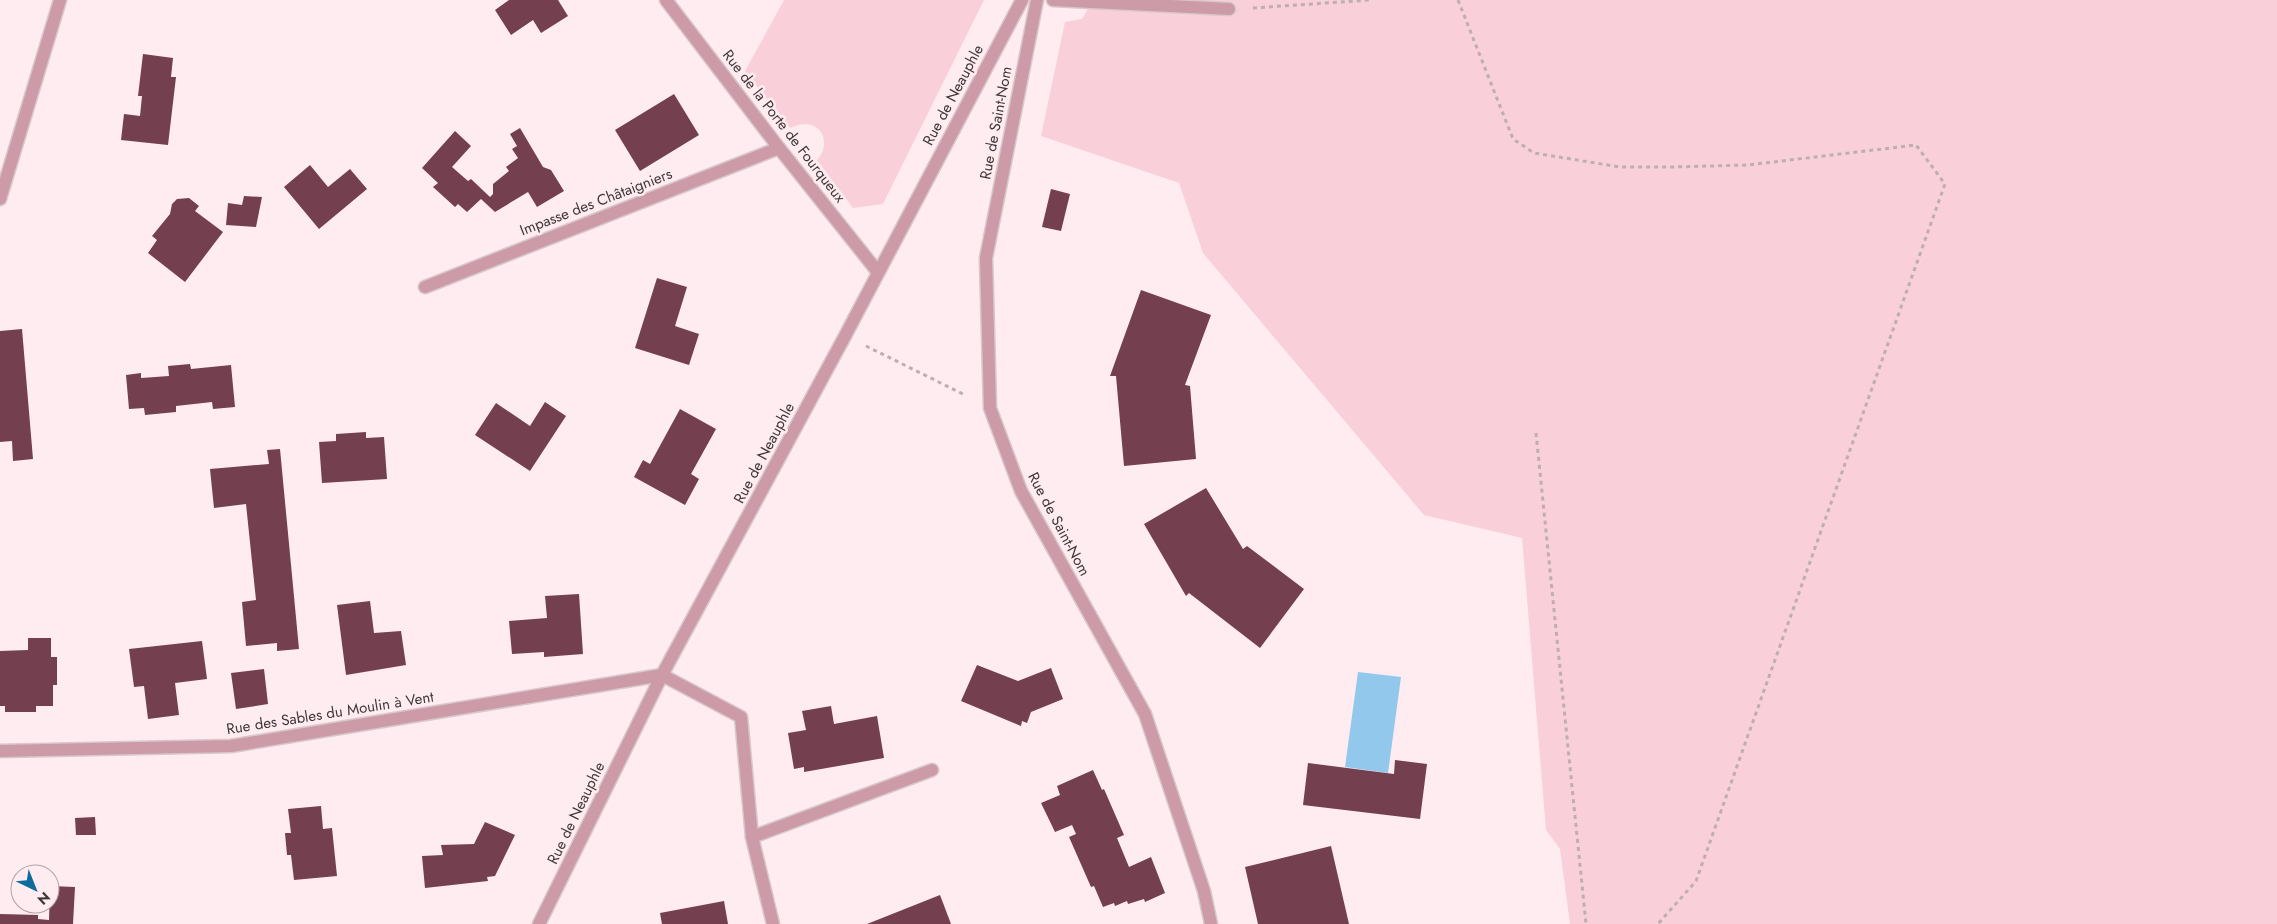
<svg xmlns="http://www.w3.org/2000/svg" width="2277" height="924" font-family="Jost,sans-serif">
<style>
.green{fill:#f9d0da}
.water{fill:#92c8ec}
.building{fill:#743f4f}
.lines{fill:none;stroke-linecap:round;stroke-linejoin:round}
.minor-casing{stroke:#d8c8cb;stroke-width:15}
.path{stroke:#bdaeb1;stroke-width:3;stroke-dasharray:4 4;stroke-linecap:butt}
.minor{stroke:#cd9ba8;stroke-width:12}
.labels{text-anchor:middle;dominant-baseline:central;stroke-width:5;stroke-linejoin:round;paint-order:stroke}
.street-label{font-size:15px;fill:#3e3738;stroke:#feecf0}
</style>
<rect width="100%" height="100%" fill="#feecf0"/>
<g class="green">
<path d="M784,0h200l-101,204 -30,4 -36,-48c12,-13 9,-34 -11,-36 -6,0 -11,2 -16,4l-45,-57z"/>
<polygon points="1093,0 2277,0 2277,924 1570,924 1560,849 1546,830 1522,538 1424,515 1203,253 1179,183 1041,136 1065,22 1082,19"/>
</g>
<polygon class="water" points="1358,672 1401,677 1388,773 1345,767"/>
<g class="building">
<polygon points="509,0 558,0 568,16 541,33 533,20 511,35 495,10"/>
<polygon points="143,54 173,58 171,77 176,77 168,145 121,140 124,114 140,116 142,96 138,96"/>
<polygon points="674,94 699,135 640,171 615,130"/>
<polygon points="520,128 543,167 551,170 564,191 537,207 528,192 495,212 481,199 467,212 458,204 455,207 433,187 438,183 422,168 455,131 471,146 452,167 468,181 471,179 490,197 493,194 493,184 509,171 506,167 518,158 512,149 517,146 510,134"/>
<polygon points="310,165 328,187 350,169 367,189 319,229 284,187"/>
<polygon points="1051,189 1070,194 1061,231 1042,227"/>
<polygon points="244,196 262,197 256,227 226,225 228,203 242,205"/>
<polygon points="189,198 199,206 195,211 223,232 185,282 148,253 157,240 152,236 170,214 172,204 177,199"/>
<polygon points="657,278 687,287 675,326 699,334 689,365 635,348"/>
<polygon points="1141,290 1211,315 1185,385 1190,386 1196,459 1124,466 1116,376 1110,376"/>
<polygon points="22,329 33,459 13,461 12,441 0,442 0,331"/>
<polygon points="190,364 191,369 231,365 235,407 213,409 212,402 176,406 176,412 145,415 144,408 129,409 126,375 141,373 141,378 169,376 168,366"/>
<polygon points="545,402 566,416 530,471 475,435 496,403 530,426"/>
<polygon points="680,409 716,429 691,474 699,479 685,505 634,477 643,460 650,464"/>
<polygon points="366,432 366,438 384,437 387,479 322,483 319,442 336,441 336,434"/>
<polygon points="280,449 299,649 277,651 277,643 246,646 242,602 256,600 246,504 214,508 210,469 269,464 267,450"/>
<polygon points="1206,488 1243,549 1247,546 1304,589 1260,648 1189,593 1186,596 1144,524"/>
<polygon points="579,594 583,654 544,657 544,652 512,654 509,621 547,618 545,596"/>
<polygon points="370,601 374,633 401,631 406,665 346,675 337,605"/>
<polygon points="28,638 51,638 51,657 57,657 57,685 53,685 53,706 36,706 36,712 5,712 5,706 0,706 0,651 28,650"/>
<polygon points="202,641 207,679 175,683 179,715 148,719 144,686 134,687 129,649"/>
<polygon points="977,665 1018,681 1051,668 1063,699 1031,712 1027,723 1022,721 1021,726 961,701"/>
<polygon points="264,669 268,704 236,709 231,673"/>
<polygon points="831,706 834,724 877,716 884,758 804,772 804,767 794,769 788,733 806,730 802,711"/>
<polygon points="1395,760 1427,764 1420,819 1303,805 1308,763 1394,774"/>
<polygon points="1093,770 1102,790 1104,789 1124,835 1117,838 1129,867 1151,857 1165,893 1145,902 1144,899 1128,904 1127,901 1115,906 1114,903 1103,907 1094,886 1091,887 1069,837 1076,834 1072,825 1055,832 1041,803 1060,795 1057,786"/>
<polygon points="321,806 323,829 332,828 337,876 294,880 291,855 287,855 285,833 291,833 288,809"/>
<polygon points="95,817 96,835 76,835 75,818"/>
<polygon points="485,822 515,835 495,876 487,877 488,881 425,888 422,856 443,855 441,845 474,844"/>
<polygon points="1331,846 1349,924 1258,924 1245,867"/>
<polygon points="50,886 75,887 73,924 0,924 0,914 38,915 38,919 49,920"/>
<polygon points="940,895 951,924 867,924"/>
<polygon points="724,901 728,924 662,924 660,913"/>
</g>
<g class="lines">
<defs>
<g id="minor">
<polyline points="666,0 779,148 877,271"/>
<polyline points="1037,0 986,258 990,408 1021,491 1145,714 1204,891 1211,924"/>
<polyline points="1053,0 1229,9"/>
<polyline points="0,199 60,0"/>
<polyline points="425,287 779,148"/>
<polyline points="0,751 231,746 662,675 741,717 752,837 773,924"/>
<polyline points="752,837 932,770"/>
<polyline points="539,924 662,675 845,336 1022,0"/>
</g>
</defs>
<use href="#minor" class="minor-casing"/>
<g class="path">
<polyline points="1458,0 1513,139 1534,153 1620,167 1673,167 1748,165 1916,145 1945,184 1696,881 1658,924"/>
<polyline points="1253,8 1370,0"/>
<polyline points="866,346 965,395"/>
<polyline points="1536,433 1586,924"/>
</g>
<use href="#minor" class="minor"/>
</g>
<g class="labels">
<g class="street-label">
<text transform="translate(953 95) rotate(-62)">Rue de Neauphle</text>
<text transform="translate(996 123) rotate(-79)">Rue de Saint-Nom</text>
<text transform="translate(784 126) rotate(52)">Rue de la Porte de Fourqueux</text>
<text transform="translate(596 202) rotate(-21)">Impasse des Châtaigniers</text>
<text transform="translate(764 453) rotate(-62)">Rue de Neauphle</text>
<text transform="translate(1059 524) rotate(62)">Rue de Saint-Nom</text>
<text transform="translate(330 713) rotate(-9)">Rue des Sables du Moulin à Vent</text>
<text transform="translate(576 813) rotate(-64)">Rue de Neauphle</text>
</g>
</g>
<g transform="translate(35 889) rotate(137)"><circle r="24" fill="#feecf0" stroke="#b1a4a6"/>
<path d="M0-4L9 19L0 12L-9 19Z" fill="#0d6c9b"/>
<text y="-8" font-size="14" font-weight="bold" text-anchor="middle" fill="#3e3738">N</text>
</g>
</svg>
